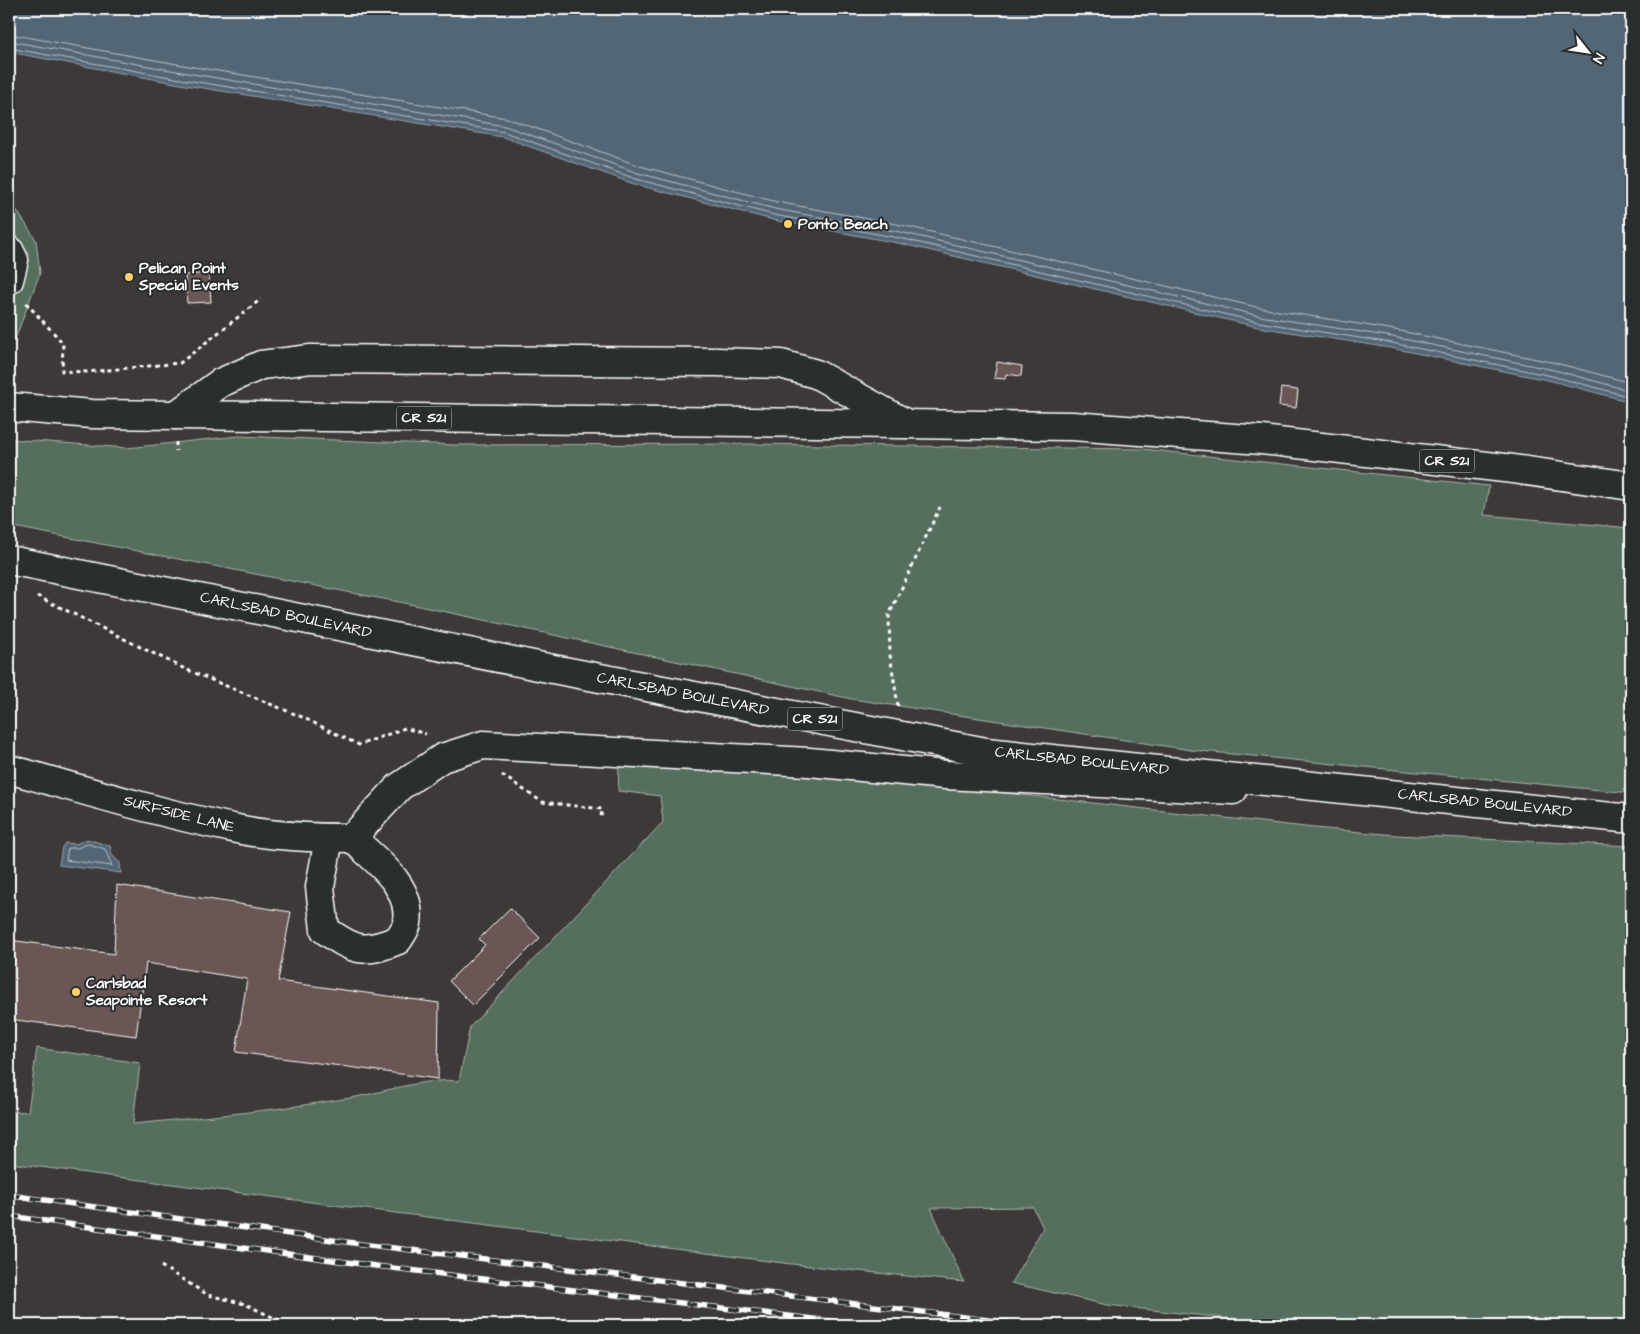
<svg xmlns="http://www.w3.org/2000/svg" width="1640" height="1334" font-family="'Architects Daughter',sans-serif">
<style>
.green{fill:#546e5d;stroke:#aab6ae}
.water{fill:#536676;stroke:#98a3ad}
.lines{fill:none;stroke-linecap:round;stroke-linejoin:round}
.shore{stroke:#bac2c8;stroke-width:1}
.building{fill:#695654;stroke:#fff}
.minor-casing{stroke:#fff;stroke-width:31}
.major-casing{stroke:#fff;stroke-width:31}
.path{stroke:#fff;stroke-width:3;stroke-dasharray:4 4;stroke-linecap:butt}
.minor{stroke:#2a2d2e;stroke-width:28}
.major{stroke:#2a2d2e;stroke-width:28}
.rail-casing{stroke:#fff;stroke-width:5.5}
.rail{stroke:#2a2d2e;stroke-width:4;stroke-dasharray:11;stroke-linecap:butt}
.poi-dot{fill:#ffd166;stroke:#2a2d2e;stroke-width:2}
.labels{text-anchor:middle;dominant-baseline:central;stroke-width:4;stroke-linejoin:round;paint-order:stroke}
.shield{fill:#2a2d2e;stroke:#bfc0c0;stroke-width:1}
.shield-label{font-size:14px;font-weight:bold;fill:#fff}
.poi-label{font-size:15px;font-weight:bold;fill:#fff;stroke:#2a2d2e;text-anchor:start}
.street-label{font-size:15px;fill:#fff;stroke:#2a2d2e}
</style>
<rect width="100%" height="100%" fill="#3d3939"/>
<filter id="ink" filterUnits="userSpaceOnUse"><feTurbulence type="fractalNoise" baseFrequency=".02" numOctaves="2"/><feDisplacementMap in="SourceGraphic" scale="10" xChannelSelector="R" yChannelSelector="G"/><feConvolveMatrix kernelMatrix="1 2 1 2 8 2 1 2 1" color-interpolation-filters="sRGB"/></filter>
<g filter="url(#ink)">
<g class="green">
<polygon points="9,202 12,203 36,240 40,273 14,342 9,341"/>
<polygon points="239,436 456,445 749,444 1142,449 1489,486 1484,515 1631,528 1631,793 1191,750 852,699 414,605 9,526 9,439 127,448"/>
<path d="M619,765l306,19 389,44 82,7 235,11v479h-344l-180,-20 -96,-22 32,-55 -10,-21 -102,1 33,74 -173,-18 -782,-101v-52l19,1 9,-64 103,15 -7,61c72,-7 145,-14 217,-26 36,-6 72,-20 109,-17l11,-54 193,-205 -3,-26 -42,-5z"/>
</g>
<g class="water">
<polygon points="9,9 1631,9 1631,402 1552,381 1391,348 1258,327 898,243 773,220 634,184 503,137 191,86 9,52"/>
<polygon points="87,839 110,846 112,855 120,863 121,873 59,865 62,847 65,843 76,844"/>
</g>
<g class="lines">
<g class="shore">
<polyline points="9,34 194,67 507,118 640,166 777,202 901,225 1261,308 1395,330 1556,363 1631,383"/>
<polyline points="9,41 193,74 505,126 638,173 775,209 900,232 1260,316 1393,337 1554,370 1631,391"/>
<polyline points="9,48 192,81 504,132 636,179 774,215 899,238 1258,322 1392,343 1552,376 1631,397"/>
<polygon points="88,844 105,849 112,866 66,860 68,848 77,848"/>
</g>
</g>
<g class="building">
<polygon points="209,273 211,302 187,303 185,275"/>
<polygon points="997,362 1022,366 1021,376 1006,374 1005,379 994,378"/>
<polygon points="1281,388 1298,390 1296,408 1279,406"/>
<polygon points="117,885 291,912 278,981 439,1003 438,1079 236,1052 247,979 146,963 136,1036 9,1019 9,940 114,954"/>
<polygon points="510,908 540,938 473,1005 449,981 485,945 479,939"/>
</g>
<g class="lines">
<defs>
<g id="minor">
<polyline points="9,250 14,260 9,280"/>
<polyline points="176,415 220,383 261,365 311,359 717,362 781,364 816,374 907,424"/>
<path d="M9,769c77,22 154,45 233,61 36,7 73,8 110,8"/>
<path d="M329,838l-9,49 5,43c30,21 38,24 73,10 3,-5 8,-11 9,-17 6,-37 -31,-62 -55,-85"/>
<polyline points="352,838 399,787 442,758 483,745 809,762 946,775 1233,790"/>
</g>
<g id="major">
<polyline points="9,407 92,414 1072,426 1262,440 1513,469 1631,486"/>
<polyline points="9,560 553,669 986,752 1631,819"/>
</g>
</defs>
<use href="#minor" class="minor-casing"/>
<use href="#major" class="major-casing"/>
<g class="path">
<polyline points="26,303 63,343 62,371 87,372 180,363 261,299"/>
<polyline points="176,442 176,451"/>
<polyline points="37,596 185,669 302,717 359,745 405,728 426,734"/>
<polyline points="898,706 890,655 889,615 940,507"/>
<polyline points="502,775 542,802 602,809 601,817"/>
<polyline points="161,1266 208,1295 245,1304 289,1325"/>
</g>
<use href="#minor" class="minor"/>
<use href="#major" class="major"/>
<defs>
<g id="rail">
<polyline points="9,1195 361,1244 1031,1325"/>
<polyline points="9,1216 376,1266 862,1325"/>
</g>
</defs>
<use href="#rail" class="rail-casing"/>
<use href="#rail" class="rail"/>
</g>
</g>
<g class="poi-dot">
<circle cx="788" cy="224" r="5"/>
<circle cx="129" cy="277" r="5"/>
<circle cx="76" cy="992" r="5"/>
</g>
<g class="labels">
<g class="shield">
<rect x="396.5" y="406.5" width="55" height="23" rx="4"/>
<rect x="1419.5" y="449.5" width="55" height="23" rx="4"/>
<rect x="787.5" y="707.5" width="55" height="23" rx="4"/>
</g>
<g class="shield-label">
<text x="424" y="418">CR S21</text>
<text x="1447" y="461">CR S21</text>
<text x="815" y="719">CR S21</text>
</g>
<g class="poi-label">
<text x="798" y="224">Ponto Beach</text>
<text x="139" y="268">Pelican Point<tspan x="139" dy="17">Special Events</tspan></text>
<text x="86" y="983">Carlsbad<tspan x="86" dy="17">Seapointe Resort</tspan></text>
</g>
<g class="street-label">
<text transform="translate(286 615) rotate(12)">CARLSBAD BOULEVARD</text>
<text transform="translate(683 694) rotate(11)">CARLSBAD BOULEVARD</text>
<text transform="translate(1082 761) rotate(6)">CARLSBAD BOULEVARD</text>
<text transform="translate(1485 803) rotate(6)">CARLSBAD BOULEVARD</text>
<text transform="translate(179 814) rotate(14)">SURFSIDE LANE</text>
</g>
</g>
<rect width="1640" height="1334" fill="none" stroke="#2a2d2e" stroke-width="30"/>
<rect x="15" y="15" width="1610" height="1304" fill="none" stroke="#fff" stroke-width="2" filter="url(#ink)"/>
<g transform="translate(1588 52) rotate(120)" stroke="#2a2d2e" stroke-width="4" paint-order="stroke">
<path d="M0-4L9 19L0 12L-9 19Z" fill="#ffffff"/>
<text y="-8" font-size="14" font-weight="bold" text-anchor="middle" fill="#ffffff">N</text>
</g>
</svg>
